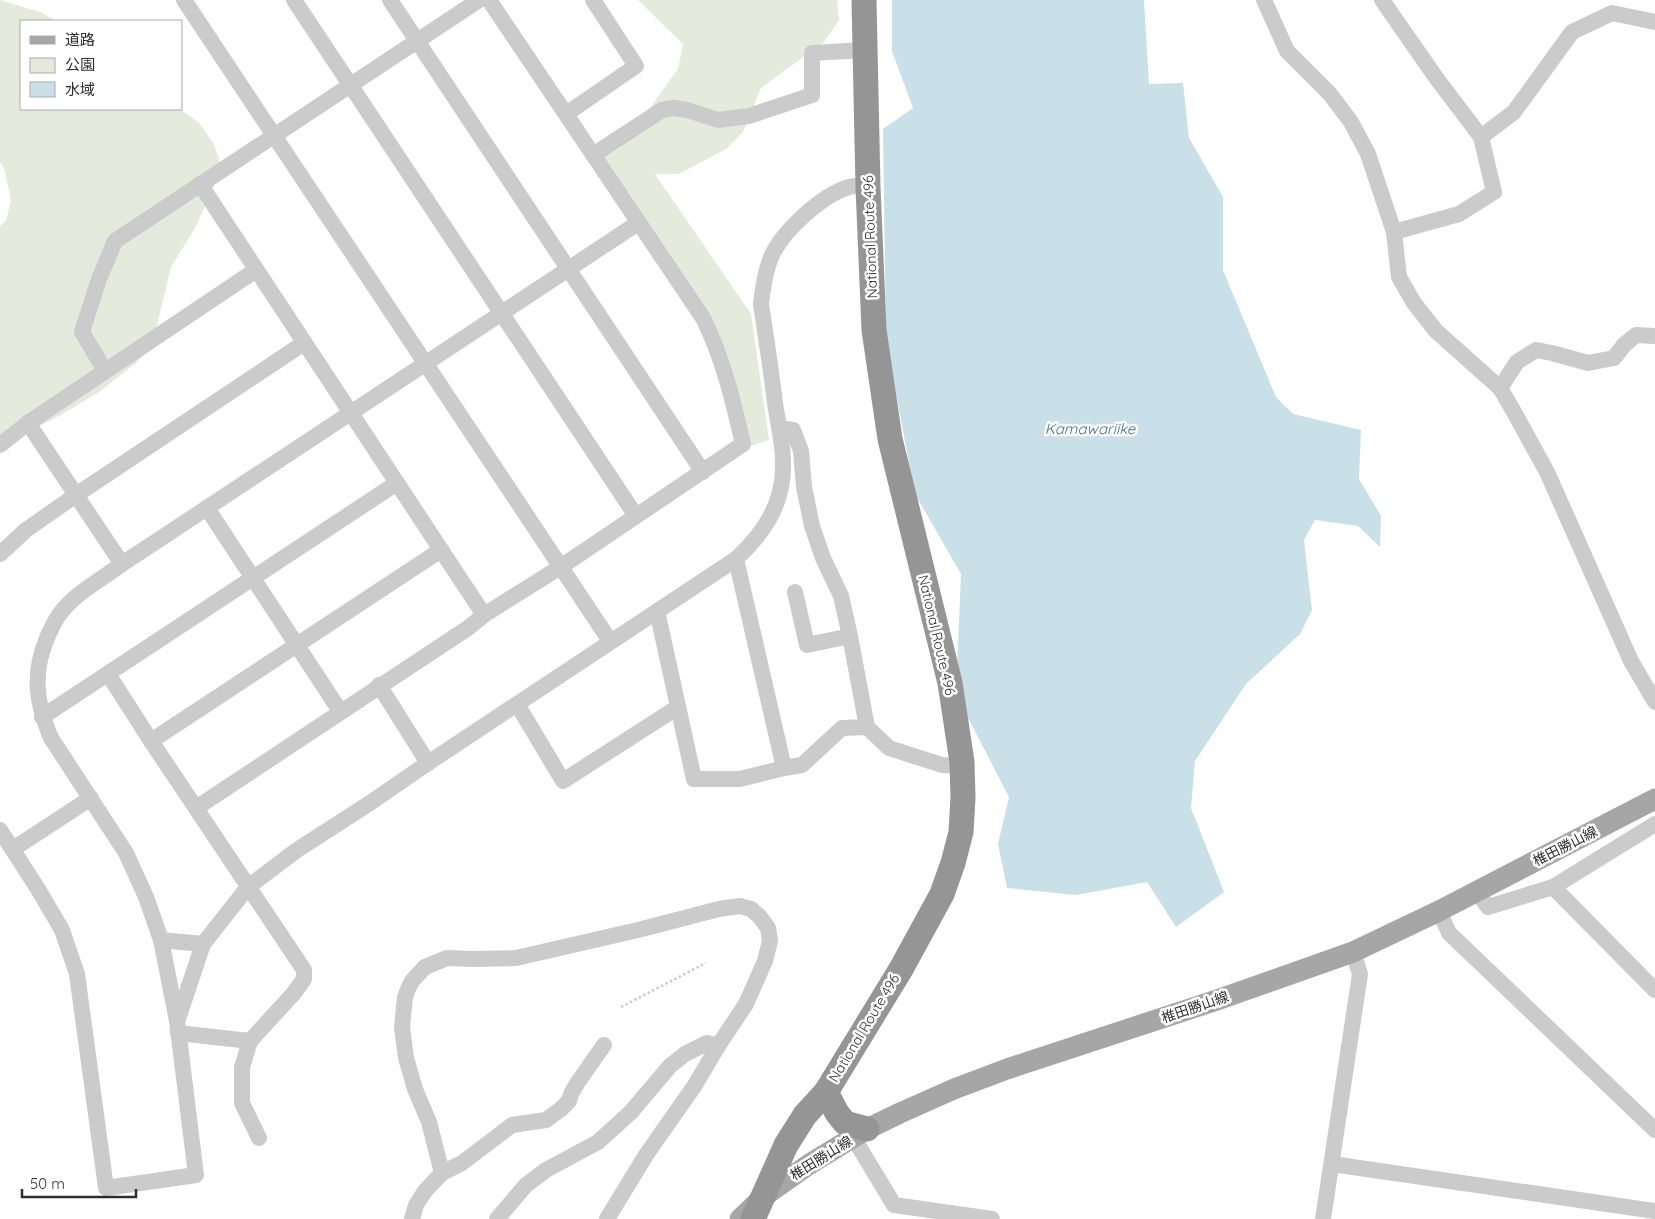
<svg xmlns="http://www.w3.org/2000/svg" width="1655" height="1219" font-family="Quicksand,'Noto Sans JP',sans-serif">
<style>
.green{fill:#e5eadc}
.water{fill:#cae0e8}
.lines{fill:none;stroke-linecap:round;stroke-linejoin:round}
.path{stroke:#cbcbcb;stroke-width:2.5;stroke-dasharray:2.5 2.5;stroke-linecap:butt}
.minor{stroke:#cbcbcb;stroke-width:16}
.major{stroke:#a6a6a6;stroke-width:21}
.highway{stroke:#959595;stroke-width:25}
.labels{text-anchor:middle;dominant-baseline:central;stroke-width:5;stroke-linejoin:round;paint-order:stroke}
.street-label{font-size:14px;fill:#2e2e2e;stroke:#fff}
.water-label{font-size:15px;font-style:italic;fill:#437688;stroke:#fff}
</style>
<rect width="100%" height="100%" fill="#fff"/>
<g class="green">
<polygon points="0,0 40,12 56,21 21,21 21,109 180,109 200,124 214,144 221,165 214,186 195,228 171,267 152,346 136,363 99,392 61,415 0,446 0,226 6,221 11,200 4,168 0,162"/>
<polygon points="638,0 837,0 839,20 824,42 761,88 743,132 726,149 679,174 655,174 751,314 769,440 751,446 719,336 599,150 650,108 678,69 683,44"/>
</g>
<polygon class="water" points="892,0 1144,0 1149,84 1183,83 1189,138 1223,197 1223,270 1276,397 1293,414 1361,430 1359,479 1381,516 1380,547 1358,526 1315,520 1304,540 1312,610 1300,634 1246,684 1195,761 1191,808 1224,892 1176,927 1147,882 1076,895 1007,888 998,844 1009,797 966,714 957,668 961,574 915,494 886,341 883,129 913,108 892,51"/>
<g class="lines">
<polyline class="path" points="621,1007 706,963"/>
<g class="minor">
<polyline points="184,0 610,641"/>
<polyline points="294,0 636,516"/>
<polyline points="390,0 703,472"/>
<polyline points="1264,0 1287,51 1330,94 1351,122 1368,154 1394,232 1399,277 1414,303 1436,331 1500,388 1514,412 1547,472 1631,661 1655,702"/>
<polyline points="1382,0 1437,79 1481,137 1494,192 1459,214 1394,232"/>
<polyline points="566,114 636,66 593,0"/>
<polyline points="1481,137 1514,112 1572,32 1612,13 1655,22"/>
<polyline points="593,155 662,110 674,108 687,110 718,120 749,116 812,95 812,53 865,50"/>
<polyline points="200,184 484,615"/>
<polyline points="105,371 82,332 99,279 115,241 479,0"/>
<polyline points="1500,388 1517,362 1536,350 1552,353 1588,363 1614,358 1624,345 1636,335 1655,336"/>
<polyline points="28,423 122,564"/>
<polyline points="0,445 28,423 256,270"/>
<polyline points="207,508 340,711"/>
<polyline points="0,554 26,530 76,495 304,343"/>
<polyline points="736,559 784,768"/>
<polyline points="795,592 807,645 850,636"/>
<polyline points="657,611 694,779 740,779 784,768 802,765 842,728 867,727 850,636 841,596 823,558 812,526 804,487 801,451 793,430 779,428"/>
<polyline points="108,674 151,741 304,970 304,979 294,993 250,1041 178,1033"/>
<polyline points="379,685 428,763"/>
<polyline points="517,704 563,781 678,707"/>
<polyline points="42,717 397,483"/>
<polyline points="867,727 889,748 942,765 962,766"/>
<polyline points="151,741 441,550"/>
<path d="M196,808l272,-180 16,-13 78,-49 181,-122c-10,-43 -20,-86 -40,-126l-214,-318"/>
<path d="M0,830l38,59 24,41 15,44 29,214 90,-13 -19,-154 -16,-81 -15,-43 -20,-44 -75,-115c-15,-35 -19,-64 -4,-100 4,-9 8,-19 15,-27 15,-19 40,-32 60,-47l516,-341"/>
<polyline points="13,849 91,798"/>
<polyline points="1553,887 1655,990"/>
<polyline points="1477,892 1488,907 1553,887 1655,824"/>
<polyline points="1439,911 1449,933 1655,1130"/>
<polyline points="161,940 203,944"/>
<path d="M178,1019l25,-75 45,-57 49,-37 73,-47 58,-40 308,-204c27,-25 47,-54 47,-92 1,-21 -5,-43 -8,-64 -4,-33 -9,-66 -14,-99 2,-16 4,-33 11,-49 12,-25 50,-60 77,-68 6,-2 13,-1 19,0"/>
<polyline points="250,1041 242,1067 242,1103 259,1138"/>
<polyline points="853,1137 894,1205 992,1219"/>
<polyline points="1332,1164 1655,1211"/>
<polyline points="442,1173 429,1122 415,1089 406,1058 402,1027 405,997 408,989 412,981 425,967 447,958 473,959 516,958 638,930 719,909 740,906 751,909 760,917 768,928 770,941 765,961 746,1004 718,1046 695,1085 646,1155 607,1219"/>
<polyline points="412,1219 416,1205 425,1191 442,1173 462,1163 512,1125 546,1120 561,1109 569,1101 571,1094 578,1082 604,1045"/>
<polyline points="497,1219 526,1185 546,1170 598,1142 631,1112 670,1066 685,1054 707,1043 718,1046"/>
<polyline points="1323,1219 1360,974 1353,952"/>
</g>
<polyline class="major" points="740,1219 763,1197 808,1165 867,1129 900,1113 954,1089 1007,1069 1217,1000 1353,952 1439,911 1655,799"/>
<g class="highway">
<polyline points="826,1092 837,1113 845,1123 867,1129"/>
<polyline points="753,1219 786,1145 805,1115 826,1092 901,969 942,894 953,863 961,832 963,798 962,762 950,683 890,439 874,330 868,187 864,0"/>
</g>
</g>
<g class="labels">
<g class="street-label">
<text transform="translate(870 237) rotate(-92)">National Route 496</text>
<text transform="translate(937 635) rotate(77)">National Route 496</text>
<text transform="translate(1565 846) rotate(-27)">椎田勝山線</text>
<text transform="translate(1195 1007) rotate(-19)">椎田勝山線</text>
<text transform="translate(864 1028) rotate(-59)">National Route 496</text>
<text transform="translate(821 1158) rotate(-32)">椎田勝山線</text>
</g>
<g class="water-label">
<text x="1090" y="428">Kamawariike</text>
</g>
</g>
<rect x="20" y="20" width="162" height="90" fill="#ffffff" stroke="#ababab"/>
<rect x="30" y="36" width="25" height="8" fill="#a6a6a6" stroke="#ababab"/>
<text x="65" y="45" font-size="15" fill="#2e2e2e">道路</text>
<rect x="30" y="58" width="25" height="15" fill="#e5eadc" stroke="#ababab"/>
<text x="65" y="70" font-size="15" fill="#2e2e2e">公園</text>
<rect x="30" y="82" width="25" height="15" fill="#cae0e8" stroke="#ababab"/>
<text x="65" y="95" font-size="15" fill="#2e2e2e">水域</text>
<path d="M22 1189v8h114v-8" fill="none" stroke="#2e2e2e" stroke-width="2.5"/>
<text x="30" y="1189" font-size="15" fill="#2e2e2e" stroke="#ffffff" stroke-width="4" paint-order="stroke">50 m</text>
</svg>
